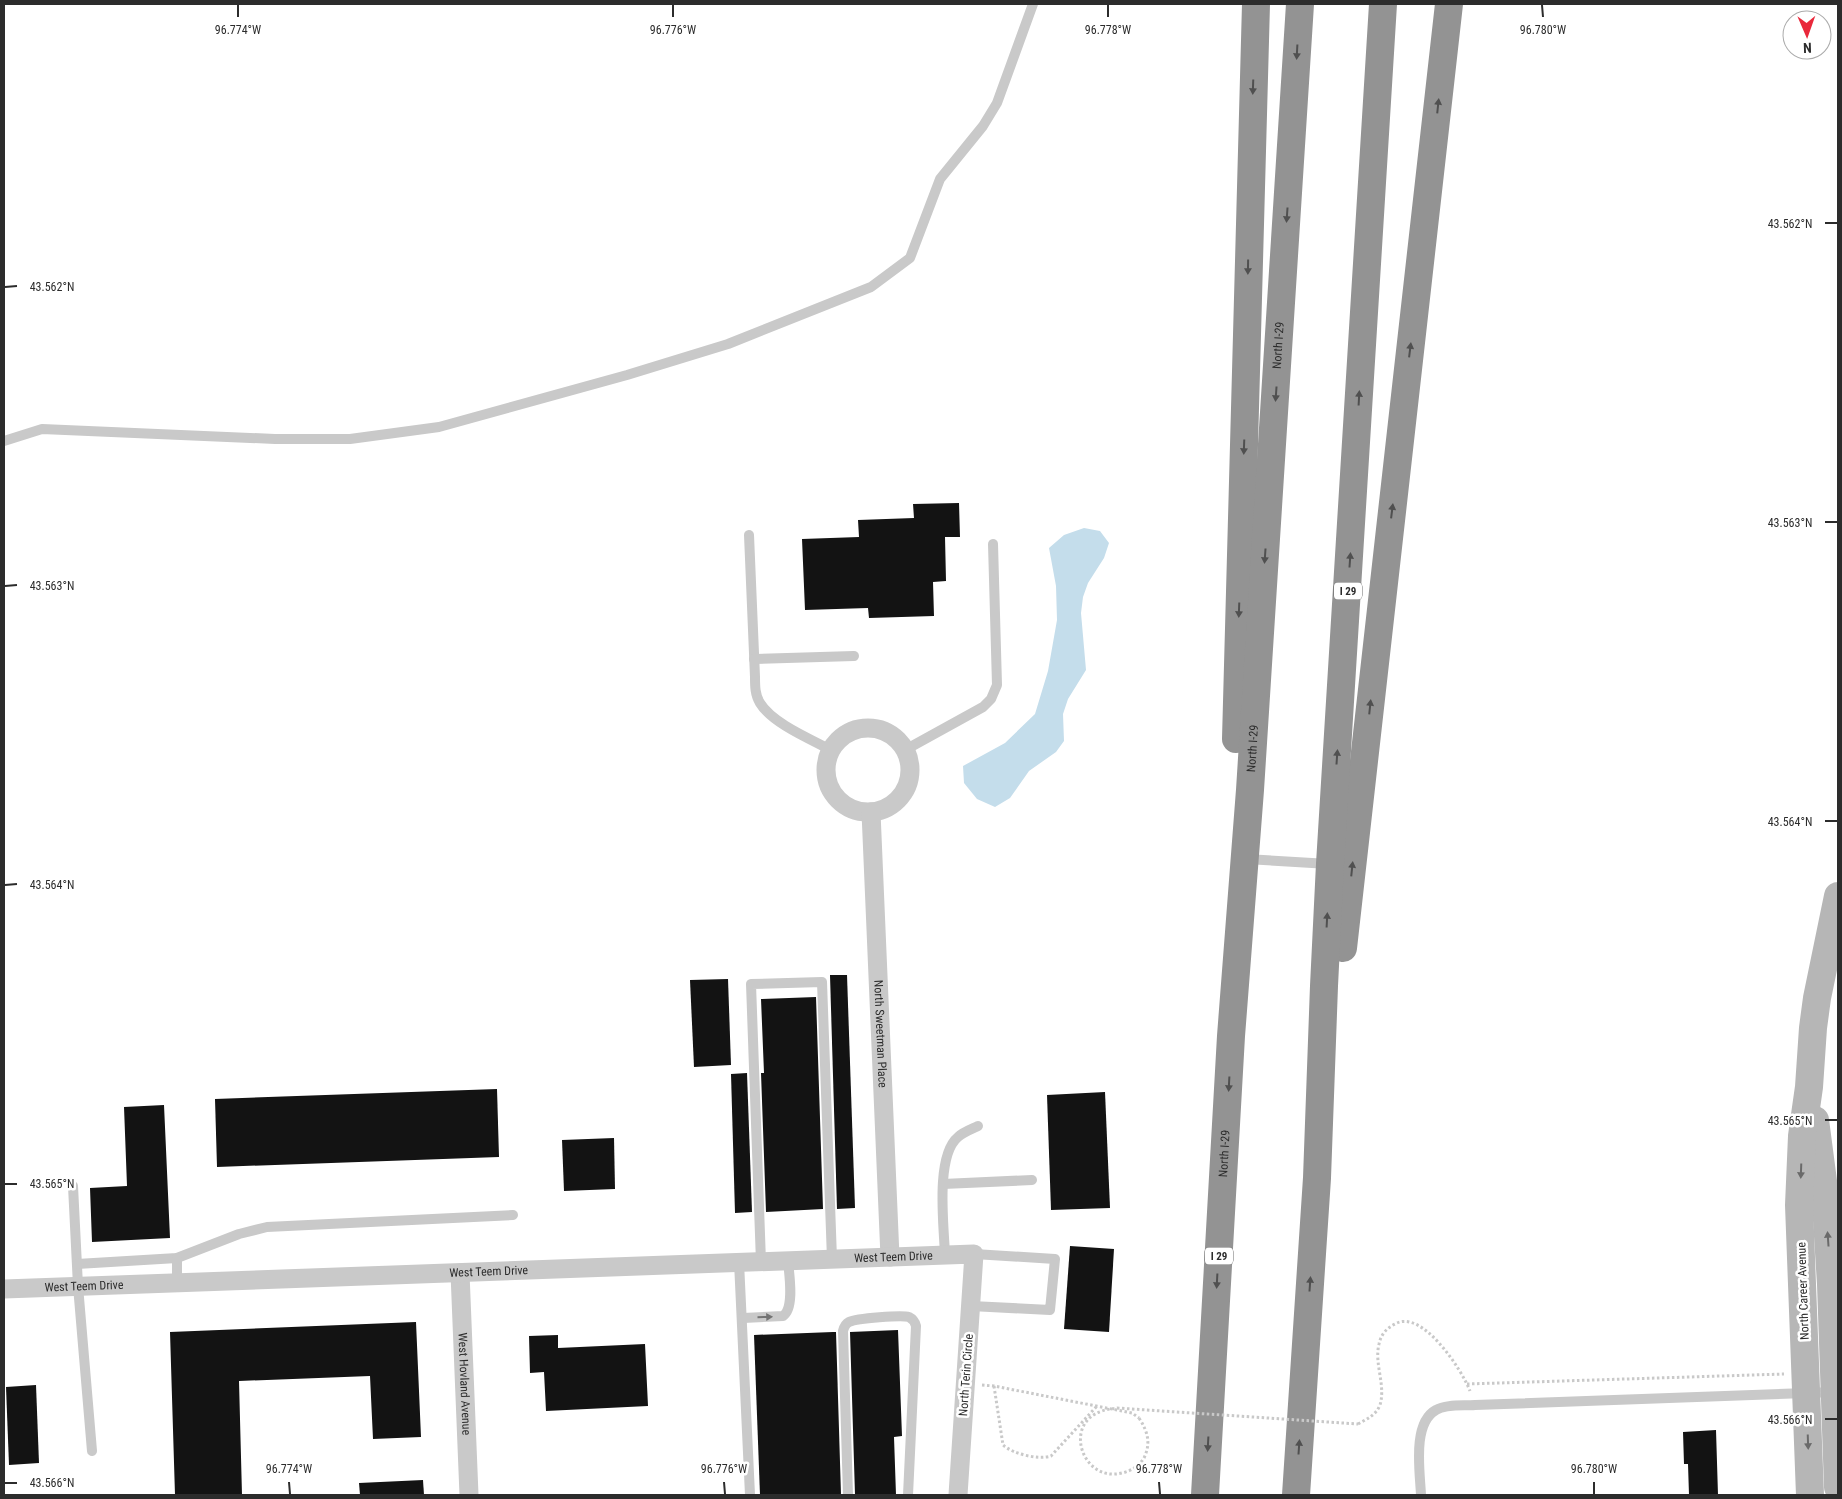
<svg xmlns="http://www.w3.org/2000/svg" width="1842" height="1499" font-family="'Roboto Condensed',sans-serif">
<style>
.water{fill:#c4ddeb}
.building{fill:#131313}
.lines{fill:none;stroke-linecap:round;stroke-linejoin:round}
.path{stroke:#c9c9c9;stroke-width:3;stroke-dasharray:2.5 2.5;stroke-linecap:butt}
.lane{stroke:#c9c9c9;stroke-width:10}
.street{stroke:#c9c9c9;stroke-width:19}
.secondary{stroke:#b6b6b6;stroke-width:28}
.highway{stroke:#939393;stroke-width:28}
.path-bridge{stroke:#c9c9c9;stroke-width:3;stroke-dasharray:2.5 2.5;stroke-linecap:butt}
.oneway{fill:#505050}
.oneway2{fill:#6a6a6a}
.oneway3{fill:#737373}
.ticks{fill:none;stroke:#2c2c2c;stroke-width:2}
.labels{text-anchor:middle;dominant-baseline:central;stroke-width:5;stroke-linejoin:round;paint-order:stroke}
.shield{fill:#fff;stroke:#6b6b6b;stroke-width:1}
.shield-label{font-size:11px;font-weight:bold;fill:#2c2c2c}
.street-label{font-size:12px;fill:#2c2c2c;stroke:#fff}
.ticks-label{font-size:12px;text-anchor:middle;fill:#2c2c2c;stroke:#fff;stroke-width:5;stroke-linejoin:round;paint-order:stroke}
</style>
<rect width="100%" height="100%" fill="#fff"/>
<polygon class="water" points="1084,528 1100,531 1109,543 1104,558 1088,583 1083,597 1081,613 1086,670 1068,699 1063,714 1064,741 1056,752 1029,771 1010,798 995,807 977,799 964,783 963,766 1005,743 1035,714 1048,671 1057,620 1056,586 1049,548 1064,535"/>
<g class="building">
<polygon points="959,503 960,537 945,537 946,581 933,582 934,616 869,618 868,608 805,610 802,539 859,537 858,520 914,518 913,504"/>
<polygon points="830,975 847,975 855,1208 837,1209"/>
<polygon points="728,979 731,1065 694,1067 690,980"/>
<polygon points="816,997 823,1209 766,1212 761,1073 764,1073 761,999"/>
<polygon points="747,1073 752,1212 735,1213 731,1074"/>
<polygon points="497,1089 499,1157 217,1167 215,1099"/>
<polygon points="1105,1092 1110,1208 1051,1210 1047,1095"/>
<polygon points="164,1105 170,1238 92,1242 90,1188 127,1186 124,1107"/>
<polygon points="614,1138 615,1189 564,1191 562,1140"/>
<polygon points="1070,1246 1114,1249 1109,1332 1064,1329"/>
<polygon points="416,1322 421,1437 373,1439 370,1376 239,1381 242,1495 175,1495 170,1332"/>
<polygon points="898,1330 902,1436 894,1437 896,1495 855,1495 850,1332"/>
<polygon points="833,1332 836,1332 841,1495 760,1495 754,1335"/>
<polygon points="558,1335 558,1348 645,1344 648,1406 546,1411 544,1372 530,1373 529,1336"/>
<polygon points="36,1385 39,1463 9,1465 6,1387"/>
<polygon points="1716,1430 1718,1495 1689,1495 1688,1464 1684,1464 1683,1432"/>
<polygon points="423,1480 424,1495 360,1495 359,1483"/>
</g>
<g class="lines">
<g class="path">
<polyline points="1467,1384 1784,1374"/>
<polyline points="982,1385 994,1386 1132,1413 1139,1418"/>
<path d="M994,1386l9,59c10,9 35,15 48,11l46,-50"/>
<path d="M1358,1424c9,-5 18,-9 22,-19 6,-20 -6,-41 -1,-61 2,-10 8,-16 16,-20 27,-16 67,46 75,67"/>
</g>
<g class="lane">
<polyline points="4,441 42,429 275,439 350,439 439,427 627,375 728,344 871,287 910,258 940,179 983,126 997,103 1033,4"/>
<path d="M749,535l6,142c0,9 0,18 5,26 12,20 50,36 71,47"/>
<polyline points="754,659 854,656"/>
<polyline points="905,750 983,707 991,699 997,685 993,544"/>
<polyline points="1246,859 1329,864"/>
<polyline points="943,1184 1032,1180"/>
<polyline points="73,1186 78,1286 92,1451"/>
<path d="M945,1255c-1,-28 -10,-99 13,-118 5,-5 14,-8 20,-11"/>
<polyline points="739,1262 750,1495"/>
<polyline points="761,1262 751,984 822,982 832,1259"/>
<polyline points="77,1264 177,1258 239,1234 267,1227 513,1215"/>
<polyline points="177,1282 177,1258"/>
<polyline points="971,1306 1050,1310 1055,1259 974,1254"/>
<path d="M743,1318l40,-2c12,-8 6,-42 5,-55"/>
<path d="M848,1495l-5,-164c1,-4 2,-7 6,-9 8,-4 53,-7 60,-5 4,2 6,5 7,9l-8,169"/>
<path d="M1421,1495c-1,-23 -9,-72 15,-85 10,-6 27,-4 39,-5l359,-13"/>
</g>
<g class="street">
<circle cx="868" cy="770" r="42"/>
<path id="s1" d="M871,812l19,445"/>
<path id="s2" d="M460,1273l9,222"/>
<path id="s3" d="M4,1289l970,-35 -16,241"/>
</g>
<g class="secondary">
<polyline points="1815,1120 1826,1204 1831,1284 1838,1487"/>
<polyline points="1810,1495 1799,1205 1802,1136 1809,1087 1813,1028 1817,998 1838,896"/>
</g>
<g class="highway">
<polyline points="1236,739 1256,4"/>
<polyline points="1343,948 1449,4"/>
<path id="s4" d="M1205,1495l26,-459 19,-246 50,-786"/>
<polyline points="1296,1495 1317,1178 1324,986 1330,864 1383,4"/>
</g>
<path class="path-bridge" d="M1139,1418c9,14 12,25 5,40 -5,8 -13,13 -22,15 -39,10 -60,-49 -20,-62 5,-2 10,-2 15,-3l241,16"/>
</g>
<defs><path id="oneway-solid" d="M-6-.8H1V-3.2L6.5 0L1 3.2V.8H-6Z" transform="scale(1.25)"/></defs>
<g class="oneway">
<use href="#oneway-solid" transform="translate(1297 52) rotate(93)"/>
<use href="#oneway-solid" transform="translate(1253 87) rotate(92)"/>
<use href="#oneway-solid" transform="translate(1438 106) rotate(-84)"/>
<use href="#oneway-solid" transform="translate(1287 215) rotate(94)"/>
<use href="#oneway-solid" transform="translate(1248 267) rotate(91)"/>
<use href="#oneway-solid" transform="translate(1410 350) rotate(-83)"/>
<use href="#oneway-solid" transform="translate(1276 394) rotate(94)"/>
<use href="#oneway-solid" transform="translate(1359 398) rotate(-87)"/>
<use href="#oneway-solid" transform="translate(1244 447) rotate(92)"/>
<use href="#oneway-solid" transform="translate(1392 511) rotate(-83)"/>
<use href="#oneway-solid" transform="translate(1265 556) rotate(94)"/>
<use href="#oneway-solid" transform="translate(1350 560) rotate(-86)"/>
<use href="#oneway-solid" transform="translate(1239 610) rotate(92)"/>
<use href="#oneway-solid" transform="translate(1370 707) rotate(-84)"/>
<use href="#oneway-solid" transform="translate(1337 757) rotate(-86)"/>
<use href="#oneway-solid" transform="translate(1352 869) rotate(-84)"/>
<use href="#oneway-solid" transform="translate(1327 920) rotate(-87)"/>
<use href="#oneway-solid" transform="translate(1229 1084) rotate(93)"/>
<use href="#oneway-solid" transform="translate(1217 1281) rotate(93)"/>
<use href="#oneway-solid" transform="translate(1310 1284) rotate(-86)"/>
<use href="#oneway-solid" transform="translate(1208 1444) rotate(93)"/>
<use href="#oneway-solid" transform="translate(1299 1447) rotate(-86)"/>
</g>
<g class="oneway2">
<use href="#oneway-solid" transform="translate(1801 1171) rotate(92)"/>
<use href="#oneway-solid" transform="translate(1828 1239) rotate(-94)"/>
<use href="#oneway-solid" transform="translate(1808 1442) rotate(88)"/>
</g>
<use class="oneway3" href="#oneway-solid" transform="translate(765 1317) rotate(-2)"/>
<path class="ticks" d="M238,5v12M673,5v12M1108,5v12M1542,5l1,12M1825,223h12M5,287l12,-1M1825,522h12M5,586l12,-1M1825,821h12M5,885l12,-1M1825,1120h12M5,1184h12M1825,1419h12M289,1482l1,12M724,1482l1,12M1159,1482l1,12M1594,1482v12M5,1483h12"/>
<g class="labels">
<g class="shield">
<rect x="1334" y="582.5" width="28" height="17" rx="4"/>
<rect x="1205" y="1247.5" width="28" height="17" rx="4"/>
</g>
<g class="shield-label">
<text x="1348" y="591">I 29</text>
<text x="1219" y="1256">I 29</text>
</g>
<g class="street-label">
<text stroke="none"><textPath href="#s4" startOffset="1152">North I-29</textPath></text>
<text stroke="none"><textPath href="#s4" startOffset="748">North I-29</textPath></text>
<text stroke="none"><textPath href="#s1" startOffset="222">North Sweetman Place</textPath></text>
<text stroke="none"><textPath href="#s4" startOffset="342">North I-29</textPath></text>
<text stroke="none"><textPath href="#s3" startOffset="890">West Teem Drive</textPath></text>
<text stroke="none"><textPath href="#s3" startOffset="485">West Teem Drive</textPath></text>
<text stroke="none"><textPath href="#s3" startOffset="80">West Teem Drive</textPath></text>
<text transform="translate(1803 1291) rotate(-92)">North Career Avenue</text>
<text transform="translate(966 1375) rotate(-86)">North Terin Circle</text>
<text stroke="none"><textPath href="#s2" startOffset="111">West Hovland Avenue</textPath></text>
</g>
</g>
<g class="ticks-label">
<text x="238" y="34">96.774°W</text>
<text x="673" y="34">96.776°W</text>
<text x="1108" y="34">96.778°W</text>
<text x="1543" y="34">96.780°W</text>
<text x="1790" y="228">43.562°N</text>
<text x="52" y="291">43.562°N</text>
<text x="1790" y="527">43.563°N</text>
<text x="52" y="590">43.563°N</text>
<text x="1790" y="826">43.564°N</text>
<text x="52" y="889">43.564°N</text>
<text x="1790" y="1125">43.565°N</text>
<text x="52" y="1188">43.565°N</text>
<text x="1790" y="1424">43.566°N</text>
<text x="289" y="1473">96.774°W</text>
<text x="724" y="1473">96.776°W</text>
<text x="1159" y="1473">96.778°W</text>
<text x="1594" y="1473">96.780°W</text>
<text x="52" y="1487">43.566°N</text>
</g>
<rect width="1842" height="1499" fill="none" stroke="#2c2c2c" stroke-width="10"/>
<g transform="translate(1807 35) rotate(178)"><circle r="24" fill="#ffffff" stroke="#ababab"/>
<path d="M0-4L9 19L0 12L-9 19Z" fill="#e9283b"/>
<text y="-8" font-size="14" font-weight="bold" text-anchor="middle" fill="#2c2c2c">N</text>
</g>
</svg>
